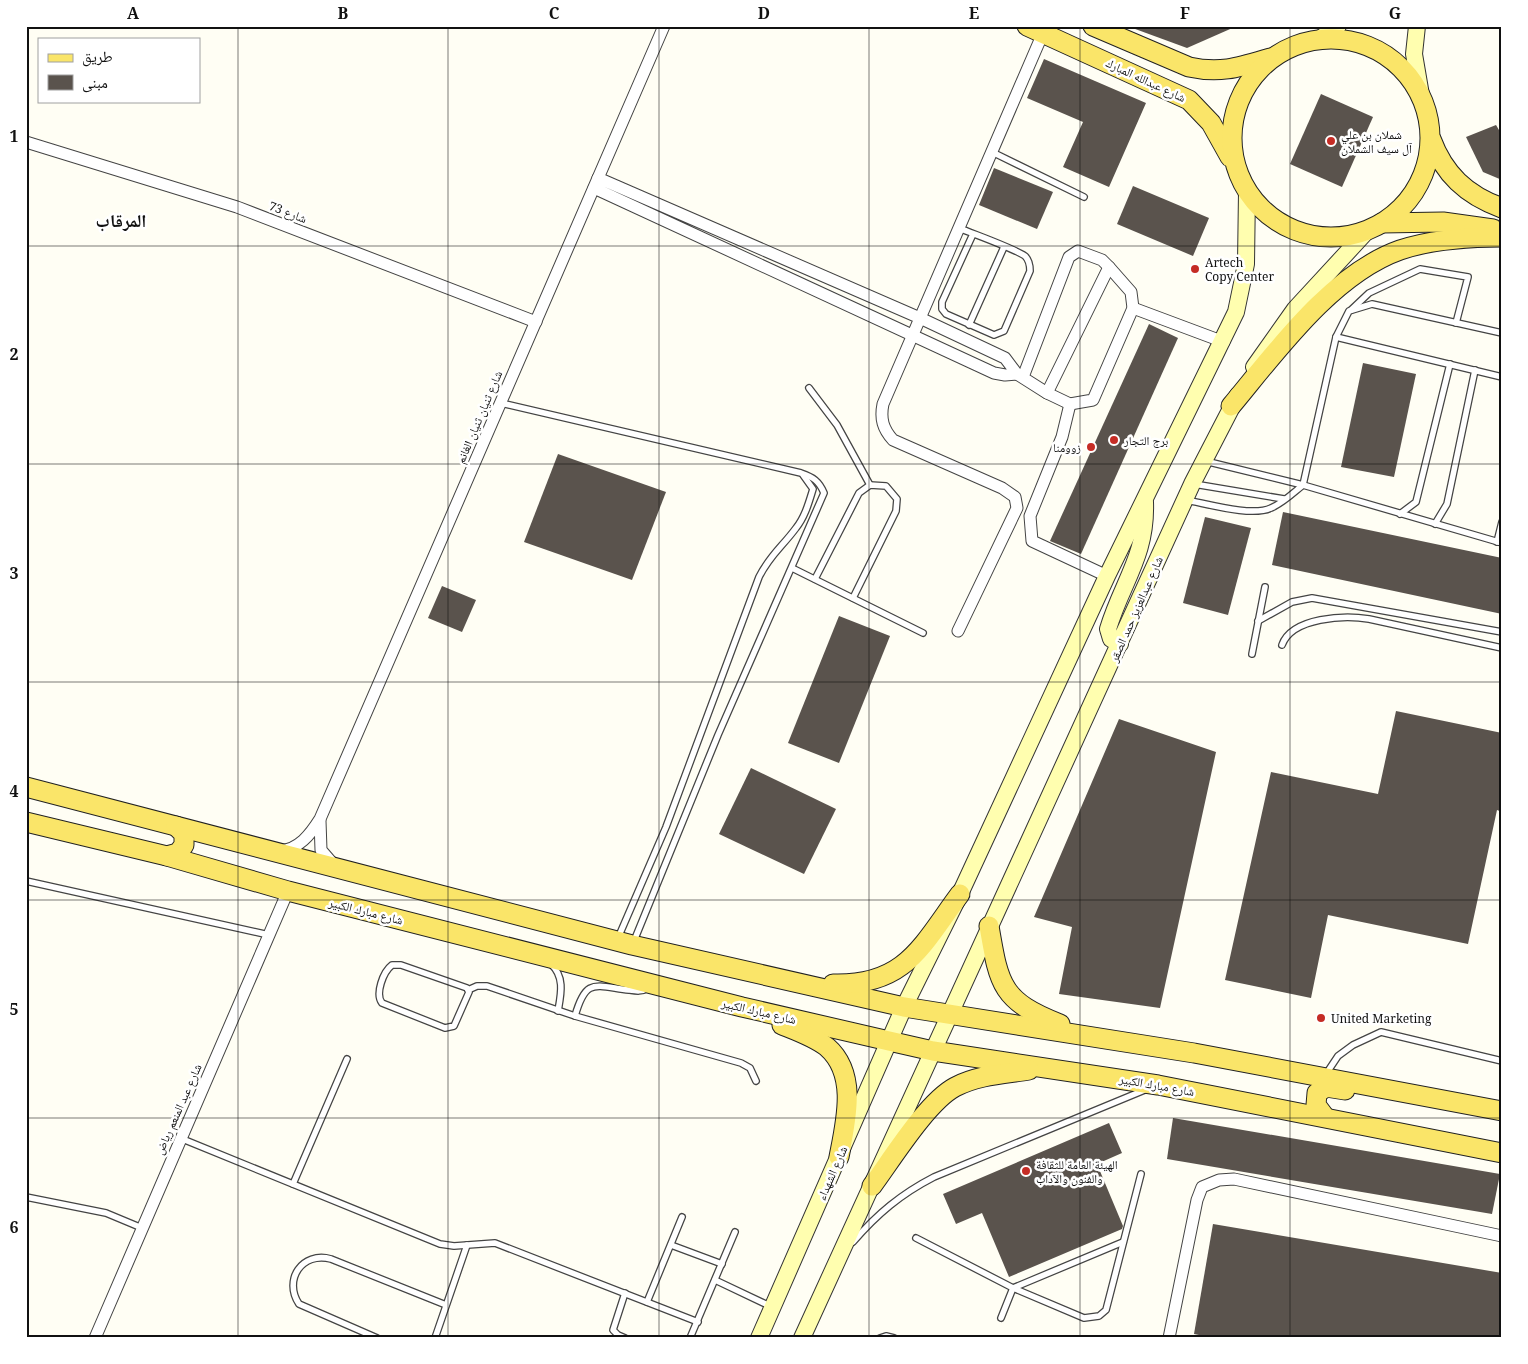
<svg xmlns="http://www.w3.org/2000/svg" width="1528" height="1364" font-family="'Noto Serif','Noto Naskh Arabic',serif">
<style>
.building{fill:#5a534d}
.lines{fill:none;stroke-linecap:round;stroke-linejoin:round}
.lane-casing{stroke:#444;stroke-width:8}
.street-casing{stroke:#444;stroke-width:13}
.secondary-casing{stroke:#333;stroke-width:18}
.primary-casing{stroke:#222;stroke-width:21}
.lane{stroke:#fff;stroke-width:5.5}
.street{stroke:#fff;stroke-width:11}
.secondary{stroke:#fffeaf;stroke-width:16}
.primary{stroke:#fae569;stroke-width:19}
.grid{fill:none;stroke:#111;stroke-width:1;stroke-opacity:0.55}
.poi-dot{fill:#c52c25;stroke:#fff;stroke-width:2}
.labels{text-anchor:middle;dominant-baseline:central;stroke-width:5;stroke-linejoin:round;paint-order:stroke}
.street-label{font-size:12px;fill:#111;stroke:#fff}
.poi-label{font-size:12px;fill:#111;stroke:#fff;text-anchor:start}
.district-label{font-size:18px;font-weight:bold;fill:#111;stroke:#fff}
.neatline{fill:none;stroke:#111;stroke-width:2}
.grid-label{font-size:16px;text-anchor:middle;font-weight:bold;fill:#111}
</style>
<rect width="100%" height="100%" fill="#fffef4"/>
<g class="building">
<polygon points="1127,26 1237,26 1187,48"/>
<polygon points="1044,59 1146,103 1109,187 1063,167 1083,122 1027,98"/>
<polygon points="1321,94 1373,117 1342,187 1290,164"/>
<polygon points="1496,125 1502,135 1502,180 1483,172 1466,137"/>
<polygon points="994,168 1053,192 1037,229 979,205"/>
<polygon points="1133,186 1209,218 1193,256 1117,224"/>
<polygon points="1149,324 1178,338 1081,554 1050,541"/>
<polygon points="1363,363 1416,374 1394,477 1341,467"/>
<polygon points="558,454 666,492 632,580 524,542"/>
<polygon points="1283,512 1502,558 1502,614 1272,565"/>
<polygon points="1205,517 1251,528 1228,615 1183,603"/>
<polygon points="442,586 476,600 462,632 428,618"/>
<polygon points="839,616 890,636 839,763 788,743"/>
<polygon points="1396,711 1502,733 1502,812 1497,810 1468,944 1328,915 1311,998 1225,980 1271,772 1378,794"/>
<polygon points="1119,719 1216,752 1160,1008 1059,994 1072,927 1034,917"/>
<polygon points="751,768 836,809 804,874 719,834"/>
<polygon points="1173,1118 1500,1174 1492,1214 1167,1159"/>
<polygon points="1109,1123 1122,1153 1097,1164 1123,1226 1122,1229 1009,1277 982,1213 956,1224 943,1194"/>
<polygon points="1213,1224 1502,1273 1502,1338 1214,1338 1194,1334"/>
</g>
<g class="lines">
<defs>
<g id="lane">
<polyline points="992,152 1084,197"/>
<path d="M959,228c17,7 52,19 66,28 4,4 5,10 5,15l-26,60 -10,4 -48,-21 -4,-5v-7l31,-68"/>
<polyline points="1351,310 1369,293 1420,269 1468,277 1456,323"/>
<polyline points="969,325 1004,247"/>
<polyline points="1336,337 1502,377"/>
<polyline points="809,388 837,425 870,485"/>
<path d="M501,403l300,70c12,4 18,8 23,20l-106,242 -84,206"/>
<polyline points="1205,461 1303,485 1502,543"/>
<polyline points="1194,484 1284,499"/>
<path d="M1186,500c22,4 66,17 85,8 12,-5 22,-15 32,-23l33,-148 13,-26 23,-7 130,29"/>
<polyline points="1400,514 1416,502 1450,364"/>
<polyline points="1435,524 1447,504 1475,370"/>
<polyline points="1497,542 1502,522"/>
<polyline points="792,568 923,633"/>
<polyline points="815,579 859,493 870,485 886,486 897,499 896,511 853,598"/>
<polyline points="1258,621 1292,602 1312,598 1502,632"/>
<path d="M1282,645c10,-28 63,-30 87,-26l133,29"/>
<polyline points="1252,654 1265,587"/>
<polyline points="26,881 269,935"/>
<path d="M618,938l48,-111 93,-250c11,-22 23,-30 37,-49 9,-11 13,-26 17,-39l-10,-14"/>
<path d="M551,964c14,13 10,30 7,47"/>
<path d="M392,965h9l66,23 2,4 -15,34 -9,2 -63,-25c-7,-9 1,-31 10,-38z"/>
<polyline points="468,990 477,986 487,986 575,1016 741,1063 750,1068 756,1081"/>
<path d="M575,1016c11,-39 20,-30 54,-26 7,1 13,2 19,-2"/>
<polyline points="1326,1074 1338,1056 1353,1045 1381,1032 1502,1061"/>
<polyline points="180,1138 440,1244 454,1246 495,1243 698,1322"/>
<polyline points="293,1184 347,1059"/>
<polyline points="26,1197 106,1213 142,1228"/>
<polyline points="916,1238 1013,1288 1084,1318 1099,1316 1106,1310 1141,1174"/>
<path d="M853,1242c24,-28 48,-48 81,-65l213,-88"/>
<polyline points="671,1245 722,1264"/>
<polyline points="715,1280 772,1307"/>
<polyline points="647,1302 682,1217"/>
<polyline points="1001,1318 1013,1288 1123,1242"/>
<path d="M377,1338l-78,-34c-16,-24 3,-53 32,-45l115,46"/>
<polyline points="435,1338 467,1245"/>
<polyline points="625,1338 618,1335 613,1330 625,1293"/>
<polyline points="690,1338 735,1232"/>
<polyline points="880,1338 886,1336 894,1338"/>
</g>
<g id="street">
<polyline points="26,142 237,207 536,322"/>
<polyline points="594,188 994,373 1005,375 1017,374 1005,358 920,318 598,178"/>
<polyline points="1133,308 1224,342"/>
<polyline points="1017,374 1047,393 1070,404 1093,400 1133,308 1131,292 1109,267 1102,260 1078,251 1069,257 1023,377"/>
<polyline points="1047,393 1109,267"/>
<polyline points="1070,404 1062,437 1030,516 1032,541 1107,576"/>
<path d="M958,631l59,-123 -2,-11 -13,-9 -109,-48c-10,-11 -13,-21 -10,-36l160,-371"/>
<polyline points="320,821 321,850 334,865"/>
<path d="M280,851c19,-2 30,-16 40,-32l344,-793"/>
<polyline points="95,1338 288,891"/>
<polyline points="1169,1338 1197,1200 1202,1187 1219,1180 1234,1179 1502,1236"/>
</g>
<g id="secondary">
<polyline points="1417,26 1414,54 1421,95"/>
<polyline points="1318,40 1338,26"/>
<polyline points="1254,367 1295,309 1367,231"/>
<path d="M1120,644l-9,-5 -3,-10c14,-47 39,-73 37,-127"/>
<polyline points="759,1338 904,1007 960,894 1107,576 1236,312 1246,264 1247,191"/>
<polyline points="802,1338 1192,484 1238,395"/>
</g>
<g id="primary">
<polyline points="1027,26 1189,100 1211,123 1230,157"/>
<path d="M1093,26l96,41c32,7 51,0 81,-9"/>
<circle cx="1331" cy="138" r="99"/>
<path d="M1431,139c13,35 35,56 71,69"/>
<polyline points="1382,223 1443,222 1493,229"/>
<path d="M1231,406c45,-54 101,-132 169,-156 33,-11 68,-13 102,-13"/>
<polyline points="26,787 632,945 904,1007 1194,1053 1502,1111"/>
<polyline points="26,822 167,856 288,891 742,1007 889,1041 933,1051 1158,1085 1502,1153"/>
<polyline points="167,856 178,853 184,845 184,834 176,826"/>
<path d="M989,926c10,59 12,75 71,98"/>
<path d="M833,984c73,2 89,-39 127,-90"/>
<path d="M782,1025c15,6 32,12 45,22 31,27 19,74 12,110"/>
<polyline points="1325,1117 1316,1105 1317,1093 1326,1087 1345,1090"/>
<path d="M872,1186c20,-27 55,-84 83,-99 23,-12 49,-13 74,-17"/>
</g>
</defs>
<use href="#lane" class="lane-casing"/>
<use href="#street" class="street-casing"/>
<use href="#secondary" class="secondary-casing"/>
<use href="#primary" class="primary-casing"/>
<use href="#lane" class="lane"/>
<use href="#street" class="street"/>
<use href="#secondary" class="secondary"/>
<use href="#primary" class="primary"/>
</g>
<path class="grid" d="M238,26v1312M448,26v1312M659,26v1312M869,26v1312M1080,26v1312M1290,26v1312M26,246h1476M26,464h1476M26,682h1476M26,900h1476M26,1118h1476"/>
<g class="poi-dot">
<circle cx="1331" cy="141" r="5"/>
<circle cx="1195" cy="269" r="5"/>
<circle cx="1114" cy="440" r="5"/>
<circle cx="1091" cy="447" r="5"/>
<circle cx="1321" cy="1018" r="5"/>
<circle cx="1026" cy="1171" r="5"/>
</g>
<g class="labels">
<g class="street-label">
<text transform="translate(1146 80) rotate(25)">شارع عبدالله المبارك</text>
<text transform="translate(288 212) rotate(21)">شارع 73</text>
<text transform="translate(479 417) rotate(-67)">شارع ثنيان ثنيان الغانم</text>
<text transform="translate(1136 609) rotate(-66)">شارع عبدالعزيز حمد الصقر</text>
<text transform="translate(366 911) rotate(14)">شارع مبارك الكبير</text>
<text transform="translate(759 1011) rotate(13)">شارع مبارك الكبير</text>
<text transform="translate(1157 1085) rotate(10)">شارع مبارك الكبير</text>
<text transform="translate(178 1109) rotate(-66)">شارع عبد المنعم رياض</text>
<text transform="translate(832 1173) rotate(-66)">شارع الشهداء</text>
</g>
<g class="poi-label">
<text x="1341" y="134">شملان بن علي<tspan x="1341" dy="14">آل سيف الشملان</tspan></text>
<text x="1205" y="262">Artech<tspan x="1205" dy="14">Copy Center</tspan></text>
<text x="1124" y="440">برج التجار</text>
<text x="1081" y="447" text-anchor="end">زوومنا</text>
<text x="1331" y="1018">United Marketing</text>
<text x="1036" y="1164">الهيئة العامة للثقافة<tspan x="1036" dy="14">والفنون والآداب</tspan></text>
</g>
<g class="district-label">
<text x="121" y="220">المرقاب</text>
</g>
</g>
<rect width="1528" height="1364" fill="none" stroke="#ffffff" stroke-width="55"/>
<rect x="38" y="38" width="162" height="65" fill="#ffffff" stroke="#a0a0a0"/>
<rect x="48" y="54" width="25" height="8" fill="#fae569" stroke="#a0a0a0"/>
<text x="82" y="62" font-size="15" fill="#111111">طريق</text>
<rect x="48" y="75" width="25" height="15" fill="#5a534d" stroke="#a0a0a0"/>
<text x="82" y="88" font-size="15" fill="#111111">مبنى</text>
<rect x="28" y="28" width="1472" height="1308" class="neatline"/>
<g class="grid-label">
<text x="133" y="19">A</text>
<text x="343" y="19">B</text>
<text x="554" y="19">C</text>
<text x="764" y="19">D</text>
<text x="974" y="19">E</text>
<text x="1185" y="19">F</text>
<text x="1395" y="19">G</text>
<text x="14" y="142">1</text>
<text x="14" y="360">2</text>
<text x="14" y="579">3</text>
<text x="14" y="797">4</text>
<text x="14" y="1015">5</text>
<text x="14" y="1233">6</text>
</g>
</svg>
